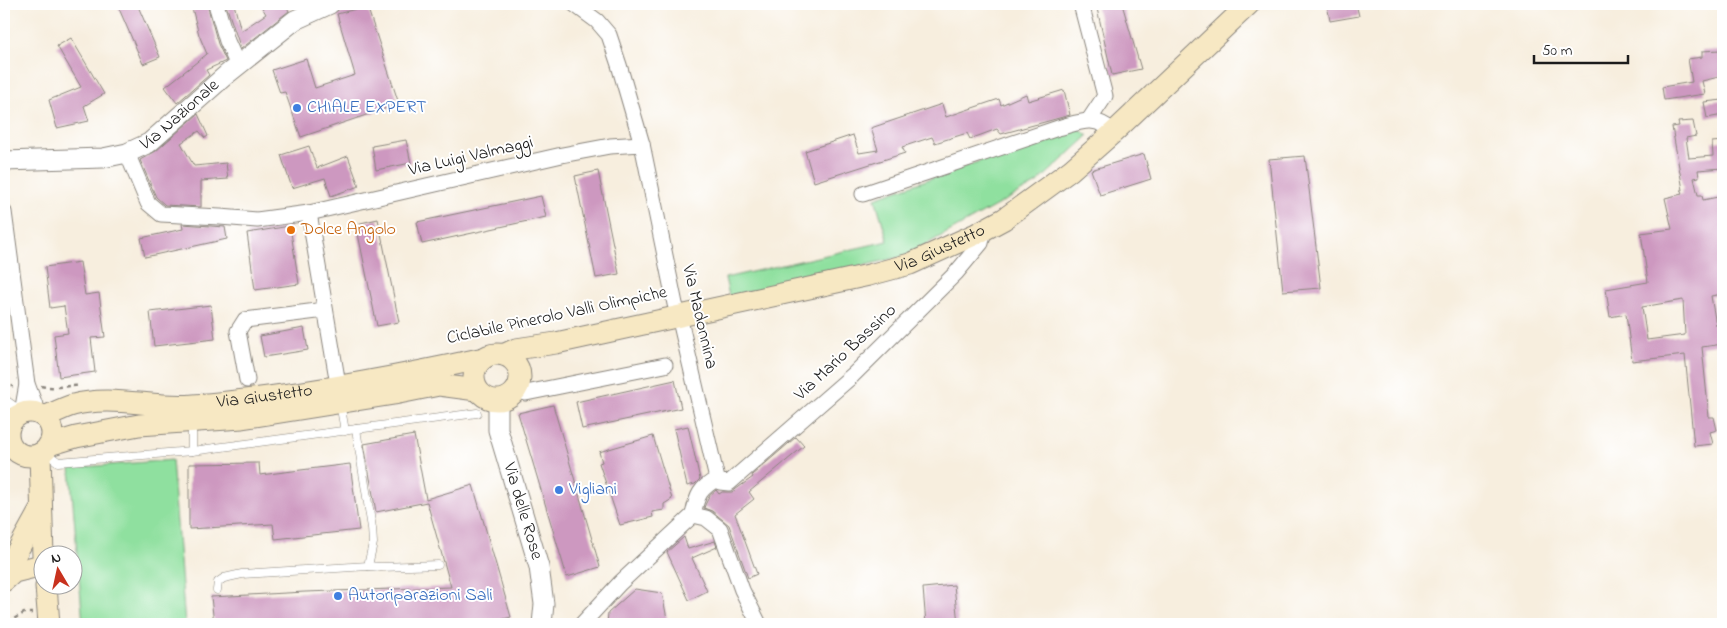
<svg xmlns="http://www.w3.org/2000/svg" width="1727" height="628" font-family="'Indie Flower',sans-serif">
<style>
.green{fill:#8fe09f;stroke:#567e5e}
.building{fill:#cd98c0;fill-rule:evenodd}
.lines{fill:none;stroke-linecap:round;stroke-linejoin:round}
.service-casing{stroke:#8a857d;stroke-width:9}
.minor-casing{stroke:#8a857d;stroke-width:17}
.tertiary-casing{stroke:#8a857d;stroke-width:21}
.secondary-casing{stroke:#8a857d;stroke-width:23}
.path{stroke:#8a857d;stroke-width:2.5;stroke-dasharray:4 4;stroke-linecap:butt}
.service{stroke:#fff;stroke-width:8}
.minor{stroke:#fff;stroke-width:15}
.tertiary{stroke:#fff;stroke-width:19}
.secondary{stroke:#f7e8c3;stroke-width:21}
.shop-dot{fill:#3f7fe0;stroke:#fff;stroke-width:2}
.food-dot{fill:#e8710a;stroke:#fff;stroke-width:2}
.labels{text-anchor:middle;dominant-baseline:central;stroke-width:4;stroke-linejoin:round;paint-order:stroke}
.shop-label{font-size:18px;fill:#366cbe;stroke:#fff;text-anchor:start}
.street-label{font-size:18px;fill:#1c1c1c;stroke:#fff}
.food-label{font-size:18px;fill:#c56008;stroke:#fff;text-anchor:start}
</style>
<rect width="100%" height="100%" fill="#fff"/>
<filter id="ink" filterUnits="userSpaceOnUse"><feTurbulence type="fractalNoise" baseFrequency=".02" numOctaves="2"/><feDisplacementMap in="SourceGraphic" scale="10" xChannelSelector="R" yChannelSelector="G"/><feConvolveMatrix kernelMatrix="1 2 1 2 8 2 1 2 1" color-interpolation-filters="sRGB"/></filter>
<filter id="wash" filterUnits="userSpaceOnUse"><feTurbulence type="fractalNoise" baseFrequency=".0096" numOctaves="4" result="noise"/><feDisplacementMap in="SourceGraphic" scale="20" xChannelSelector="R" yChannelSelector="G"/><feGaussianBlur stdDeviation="1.12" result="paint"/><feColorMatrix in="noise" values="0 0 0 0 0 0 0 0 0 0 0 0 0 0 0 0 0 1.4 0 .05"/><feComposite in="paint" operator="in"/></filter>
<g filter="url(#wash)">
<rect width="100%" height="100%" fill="#f7eede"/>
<g class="green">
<polygon points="1077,127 1088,136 1037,183 905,256 729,296 725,278 888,241 875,198"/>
<polygon points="172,460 185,624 83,624 70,468"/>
</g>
<g id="blocks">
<g class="building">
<polygon points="117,4 137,4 160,57 143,64"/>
<polygon points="191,4 207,4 218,44 226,61 206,70 209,75 177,103 165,87 207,54 199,35"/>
<polygon points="228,4 234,4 241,31 266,14 260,4 285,4 289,11 241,49 226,5"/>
<polygon points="1096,4 1122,4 1141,69 1112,75"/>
<polygon points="1327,4 1356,4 1359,16 1330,21"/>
<polygon points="367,6 399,104 301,137 285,92 280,93 272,70 306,59 315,88 355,75 337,14"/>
<polygon points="71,38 104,94 84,106 89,121 57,128 49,100 81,87 57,46"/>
<polygon points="1720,50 1722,61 1723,61 1723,76 1702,81 1705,94 1664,100 1662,87 1692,82 1688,59 1702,57 1702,51"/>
<polygon points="1064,90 1070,115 1001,134 997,129 970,139 967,133 935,143 932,137 902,147 905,153 814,182 805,151 853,135 859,153 878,150 871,128 942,104 946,117 999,99 1001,105 1026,94 1028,101"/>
<polygon points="1723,100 1723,115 1707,118 1704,102"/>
<polygon points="198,114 208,136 205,138 199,131 181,143 194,166 226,163 228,179 201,181 201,207 165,205 156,197 140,160 156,151"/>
<path d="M1693,121l3,15 -10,2 3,20 24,-2 -1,-14 11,-1v27l-25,2 1,7 -5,1 4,17h4l1,5 20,-4v98l-12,2 5,29 7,-1v20l-21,3 7,70h5l3,13 -7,2 3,12 -19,2 -9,-91 -53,6 -6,-47 -16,3 -4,-28 42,-7 -7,-49 31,-4 -7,-31 17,-4 -1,-4h2l-11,-63 7,-1 -1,-4zM1683,300l2,35 -38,5 -5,-33z"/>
<polygon points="406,140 411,163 376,170 372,146"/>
<polygon points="309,146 317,168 348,156 359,186 331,196 325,178 292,188 281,155"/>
<polygon points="1144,154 1151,179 1100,195 1091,170"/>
<polygon points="1305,156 1321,288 1283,291 1269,159"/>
<polygon points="598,171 619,274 596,278 575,176"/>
<polygon points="541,196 546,217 422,244 417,222"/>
<polygon points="378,219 399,322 377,326 356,224"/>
<polygon points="182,224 225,227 227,239 145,257 141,238 183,229"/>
<polygon points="290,226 299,284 255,290 247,233"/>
<polygon points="80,262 85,295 99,293 105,337 91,338 95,372 59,377 54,335 68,333 64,306 50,308 45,267"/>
<polygon points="211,305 215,339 154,346 150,312"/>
<polygon points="304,328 308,350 264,357 260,336"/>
<polygon points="675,380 681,408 582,429 576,402"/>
<polygon points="553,405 600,567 567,577 518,413"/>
<polygon points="688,426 700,479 695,484 687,486 674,429"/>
<polygon points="414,435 426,499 473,485 511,617 486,624 214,624 211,597 305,592 451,587 427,502 376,512 364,444"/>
<polygon points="653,436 672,499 664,504 664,510 652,512 653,517 620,525 599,463 602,462 599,452"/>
<polygon points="796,437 804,446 749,492 754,499 735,514 757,574 748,578 729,525 712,511 704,508 705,505 710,495 716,490 719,494 722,492 732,492 753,477 752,475"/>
<polygon points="259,463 260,475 350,464 359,530 275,539 273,524 189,529 189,464"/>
<polygon points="684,537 688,549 715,541 717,547 692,558 707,591 689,600 667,552"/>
<polygon points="954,585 958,624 926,624 923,588"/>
<polygon points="635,589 662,593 668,624 607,624 608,613"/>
</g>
</g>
</g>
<g filter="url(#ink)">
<use href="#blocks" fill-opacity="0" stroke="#8a857d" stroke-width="1"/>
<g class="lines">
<defs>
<g id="service">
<polyline points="4,399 14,406 18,415"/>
<polyline points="340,403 345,431"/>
<polyline points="44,451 58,462 192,451 477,413"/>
<polyline points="192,451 192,423"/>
<polyline points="368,566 381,567 438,565"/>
<polyline points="217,590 218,582 224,578 242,574 368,566 373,543 372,528 356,429"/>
</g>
<g id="minor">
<polyline points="216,4 227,41 238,66"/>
<path d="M574,4l23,17 12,14 10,30 23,79 33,160 4,12 38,163c-17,9 -20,16 -24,36"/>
<polyline points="1081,4 1105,96 1089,120"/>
<polyline points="127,153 148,203 161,214 220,217 257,220 309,213 562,155 610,146 642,144"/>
<path d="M863,194l195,-66c23,-6 36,-14 56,4"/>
<polyline points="4,212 27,384 38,413"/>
<polyline points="309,213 340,396"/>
<polyline points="247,380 238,331 245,320 325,310"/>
<polyline points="516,390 526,393 665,365"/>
<polyline points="22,413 27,384"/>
<polyline points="717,479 720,482 729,483 853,375 956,273 981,243 984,230"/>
<polyline points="693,515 706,518 720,529 742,590 759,624"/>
<polyline points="582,624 620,583 693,515"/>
</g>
<g id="tertiary">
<path id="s1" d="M4,161l99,-3 24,-5 22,-10 77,-68 69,-55 35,-16"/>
<path id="s2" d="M498,400v30l41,137 5,37 -2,20"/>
</g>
<g id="secondary">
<circle cx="497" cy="377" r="23"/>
<path id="s3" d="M503,355l13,-6 40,-6 313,-68 41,-11 66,-30 28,-15 67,-49 43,-38 135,-128"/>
<circle cx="30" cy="434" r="22"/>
<path id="s4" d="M44,417c10,-4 19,-9 29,-12 39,-11 81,4 121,0 98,-8 194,-26 290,-47"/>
<polyline points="49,445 76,437 139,425 242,418 394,394 439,385 477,390"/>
<polyline points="40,454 43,556"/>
<polyline points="4,578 14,557 40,510"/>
<polyline points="4,581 14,572 42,565"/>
<polyline points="46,586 49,624"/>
</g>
</defs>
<use href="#service" class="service-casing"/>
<use href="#minor" class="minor-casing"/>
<use href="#tertiary" class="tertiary-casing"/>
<use href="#secondary" class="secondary-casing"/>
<g class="path">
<path d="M41,386c13,3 26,-1 39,0"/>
<polyline points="4,388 13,386"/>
<polyline points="10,624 10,621 24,613 32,613"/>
</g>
<use href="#service" class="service"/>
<use href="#minor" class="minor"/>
<use href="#tertiary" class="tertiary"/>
<use href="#secondary" class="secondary"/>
</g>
</g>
<g class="shop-dot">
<circle cx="297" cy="108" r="5"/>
<circle cx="559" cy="490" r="5"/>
<circle cx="338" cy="596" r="5"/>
</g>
<circle class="food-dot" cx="291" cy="230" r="5"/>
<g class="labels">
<g class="shop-label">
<text x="307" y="108">CHIALE EXPERT</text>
<text x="569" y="490">Vigliani</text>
<text x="348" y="596">Autoriparazioni Sali</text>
</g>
<g class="street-label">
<text stroke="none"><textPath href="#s1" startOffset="189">Via Nazionale</textPath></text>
<text transform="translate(471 157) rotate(-13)">Via Luigi Valmaggi</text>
<text stroke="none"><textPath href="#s3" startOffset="451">Via Giustetto</textPath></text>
<text transform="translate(557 316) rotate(-12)">Ciclabile Pinerolo Valli Olimpiche</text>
<text transform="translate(699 317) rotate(77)">Via Madonnina</text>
<text transform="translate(846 353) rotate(-43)">Via Mario Bassino</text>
<text stroke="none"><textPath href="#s4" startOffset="224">Via Giustetto</textPath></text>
<text stroke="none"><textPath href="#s2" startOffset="115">Via delle Rose</textPath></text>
</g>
<g class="food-label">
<text x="301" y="230">Dolce Angolo</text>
</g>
</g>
<rect width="1727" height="628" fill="none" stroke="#fff" stroke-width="20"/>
<g transform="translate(58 570) rotate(351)"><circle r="24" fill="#ffffff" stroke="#a4a4a4"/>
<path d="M0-4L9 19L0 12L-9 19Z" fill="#c8321e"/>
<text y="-8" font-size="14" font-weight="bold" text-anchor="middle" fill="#1c1c1c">N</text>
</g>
<path d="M1534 55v8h94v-8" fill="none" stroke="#1c1c1c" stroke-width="2.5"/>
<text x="1542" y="55" font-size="15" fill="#1c1c1c" stroke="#ffffff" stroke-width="4" paint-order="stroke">50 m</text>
</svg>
